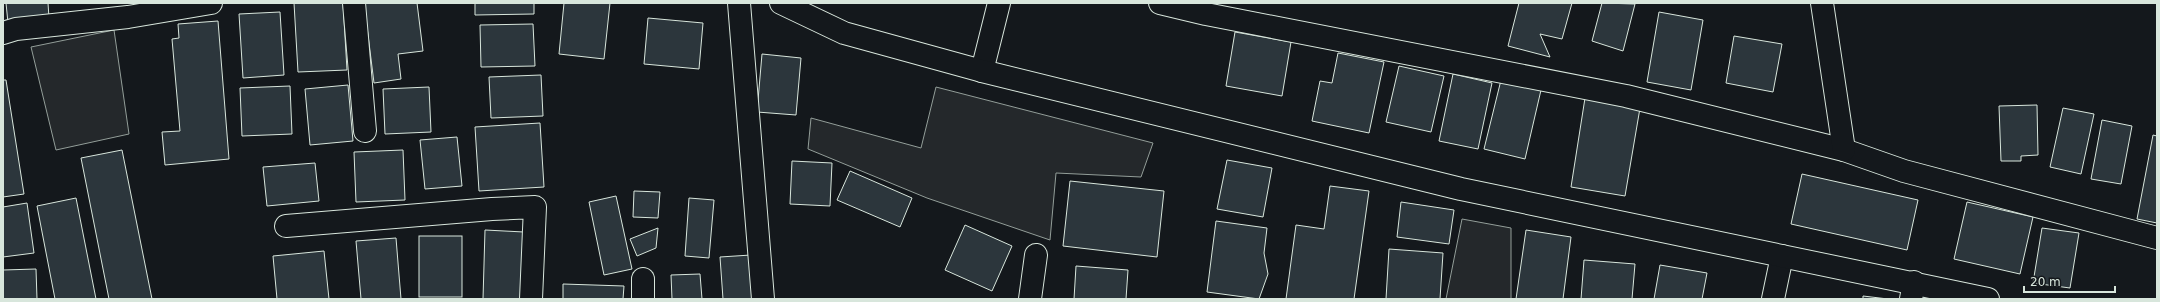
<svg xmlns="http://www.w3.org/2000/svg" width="2160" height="302" font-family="'DejaVu Sans',sans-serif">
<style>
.parking{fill:#24282b;stroke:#939e99}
.building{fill:#2c363c;stroke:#d8e6dc}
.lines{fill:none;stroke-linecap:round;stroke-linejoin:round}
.minor-casing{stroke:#d8e6dc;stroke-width:24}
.tertiary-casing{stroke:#d8e6dc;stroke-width:24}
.minor{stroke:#14181c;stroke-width:22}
.tertiary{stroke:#14181c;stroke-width:22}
</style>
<rect width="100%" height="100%" fill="#14181c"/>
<g class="parking">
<polygon points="114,30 129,134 56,150 31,47"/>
<polygon points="936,87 1153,143 1141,177 1056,173 1050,240 927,198 808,149 811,118 921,148"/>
<polygon points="1462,219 1511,228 1511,299 1446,299"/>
</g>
<g class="building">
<polygon points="6,3 48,3 49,18 8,23"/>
<polygon points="294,3 343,3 347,70 298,72"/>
<polygon points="364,3 417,3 423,51 398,54 401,79 374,83"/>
<polygon points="475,3 534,3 534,14 475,15"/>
<polygon points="564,3 610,3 604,59 559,54"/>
<polygon points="1519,3 1572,3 1562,39 1540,34 1550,57 1508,46"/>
<polygon points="1602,3 1635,4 1623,51 1592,41"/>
<polygon points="280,12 284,75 243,78 239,14"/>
<polygon points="1659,12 1703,20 1691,90 1647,82"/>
<polygon points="648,18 703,23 699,69 644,64"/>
<polygon points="218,21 229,159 165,165 162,132 180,131 172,39 179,38 178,24"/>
<polygon points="533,24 535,66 481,67 480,25"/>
<polygon points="1235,32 1291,42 1282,96 1226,86"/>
<polygon points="1734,36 1782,44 1773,92 1726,83"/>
<polygon points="1338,53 1384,62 1369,133 1312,121 1320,81 1332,83"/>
<polygon points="762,54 801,58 796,115 757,112"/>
<polygon points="1399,66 1444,76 1431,132 1386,122"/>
<polygon points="1453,74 1492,83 1478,149 1439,141"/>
<polygon points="541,75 543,116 491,118 489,77"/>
<polygon points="3,80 6,80 24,194 3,197"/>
<polygon points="1501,80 1541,90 1525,159 1484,149"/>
<polygon points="348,85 353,141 310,145 305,89"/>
<polygon points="290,86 292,134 242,136 240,88"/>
<polygon points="429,87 431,132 385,134 383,89"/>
<polygon points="1585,98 1640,108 1625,196 1571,187"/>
<polygon points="2037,105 2038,155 2021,156 2021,161 2001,161 1999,106"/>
<polygon points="2063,108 2094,114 2081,174 2050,167"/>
<polygon points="2102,120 2132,126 2121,184 2091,179"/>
<polygon points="540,123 544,187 479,191 475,127"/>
<polygon points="2153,135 2157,136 2157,223 2137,219"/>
<polygon points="457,137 462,186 425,189 420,140"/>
<polygon points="122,150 152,299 109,299 81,158"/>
<polygon points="403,150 405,200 356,202 354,152"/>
<polygon points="1227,160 1272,168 1263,217 1217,209"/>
<polygon points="792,161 832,163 830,206 790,204"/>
<polygon points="315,163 319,201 267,206 263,167"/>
<polygon points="850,171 912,198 900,227 837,200"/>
<polygon points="1802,174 1918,200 1907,250 1791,224"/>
<polygon points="1070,181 1164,191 1157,257 1063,246"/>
<polygon points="1330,186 1369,191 1354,299 1286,299 1296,225 1324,229"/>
<polygon points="634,191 660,192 658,218 633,217"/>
<polygon points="616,196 632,269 604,275 589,202"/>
<polygon points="76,198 96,299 55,299 37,206"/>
<polygon points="689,198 714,200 709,258 685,256"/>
<polygon points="1401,202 1454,210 1449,244 1397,237"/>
<polygon points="1967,202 2033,217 2020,274 1954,259"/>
<polygon points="27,203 34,253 3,257 3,207"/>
<polygon points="1216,221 1267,228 1264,253 1268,274 1259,299 1207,292"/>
<polygon points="965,225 1012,246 992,291 945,270"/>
<polygon points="658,228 656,248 637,256 630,239"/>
<polygon points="2042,228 2079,233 2070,288 2033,283"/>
<polygon points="485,230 524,232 522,299 483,299"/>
<polygon points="1526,230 1571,237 1563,299 1516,299"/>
<rect x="419" y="236" width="43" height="61"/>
<polygon points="396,238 401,299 361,299 356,241"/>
<polygon points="1389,249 1443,253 1440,299 1386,299"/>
<polygon points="324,251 329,299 277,299 273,256"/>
<polygon points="751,255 755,299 723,299 720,257"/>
<polygon points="1584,260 1635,264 1632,299 1581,299"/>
<polygon points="1660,265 1707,273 1702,299 1654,299"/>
<polygon points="1076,266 1128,270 1126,299 1074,299"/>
<polygon points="36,269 37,299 3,299 3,270"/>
<polygon points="700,274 702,299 672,299 671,275"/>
<polygon points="563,284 624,286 623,299 563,299"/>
<polygon points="1863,296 1888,299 1863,299"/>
</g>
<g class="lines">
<defs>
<g id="minor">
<polyline points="354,3 365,131"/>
<polyline points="739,3 763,299"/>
<polyline points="1160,3 1206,14 1626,96 1844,150 1904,171 2157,238"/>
<polyline points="1822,3 1844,150"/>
<polyline points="3,33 16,29 128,17 211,3"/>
<polyline points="982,71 999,3"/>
<polyline points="286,226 492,209 535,207 531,299"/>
<polyline points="643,279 643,299"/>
<polyline points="1030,299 1036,255"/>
<polyline points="1773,299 1782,256"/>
<polyline points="1911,299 1914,282"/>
</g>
<polyline id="tertiary" points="781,3 844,33 982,71 1461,189 1988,299"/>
</defs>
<use href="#minor" class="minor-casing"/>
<use href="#tertiary" class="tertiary-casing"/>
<use href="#minor" class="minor"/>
<use href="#tertiary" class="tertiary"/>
</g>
<rect width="2160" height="302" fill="none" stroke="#d8e6dc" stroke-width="8"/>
<path d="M2024 286v6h91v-6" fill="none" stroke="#d8e6dc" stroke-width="2"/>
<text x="2030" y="286" font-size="12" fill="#d8e6dc" stroke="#14181c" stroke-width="3" paint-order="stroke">20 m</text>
</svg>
